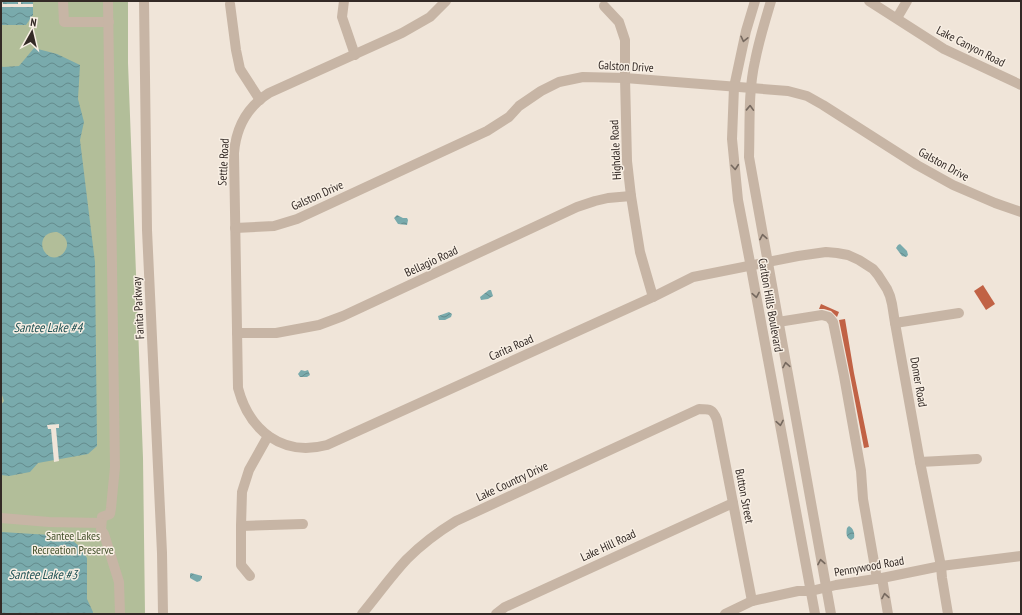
<svg xmlns="http://www.w3.org/2000/svg" width="1022" height="615" font-family="'PT Sans Narrow',sans-serif">
<style>
.park{fill:#b2be99}
.water{fill:url(#water-waves);fill-rule:evenodd}
.pier{fill:#f0e5d9}
.building{fill:#c16245}
.lines{fill:none;stroke-linecap:round;stroke-linejoin:round}
.minor{stroke:#c7b5a5;stroke-width:10}
.oneway{stroke:#76695f}
.labels{text-anchor:middle;dominant-baseline:central;stroke-width:3;stroke-linejoin:round;paint-order:stroke}
.street-label{font-size:12px;fill:#332a26;stroke:#f8efe4}
.park-label{font-size:12px;fill:#43512b;stroke:#f8efe4}
.water-label{font-size:13px;font-style:italic;fill:#1e5053;stroke:#f8efe4}
</style>
<defs>
<pattern id="water-waves" width="16" height="10" patternUnits="userSpaceOnUse"><rect width="16" height="10" fill="#79aaac"/><path d="M0 5q4-4 8 0t8 0" fill="none" stroke="#648b8c"/></pattern>
</defs>
<rect width="100%" height="100%" fill="#f0e5d9"/>
<polygon class="park" points="1,1 128,1 128,63 143,458 145,614 1,614"/>
<g class="water">
<polygon points="1,1 33,1 33,15 26,25 1,25"/>
<path d="M34,48l23,6 23,11 -2,34 6,23 -4,18 10,82 5,40 2,184 -9,8 -50,9 -8,9 -21,4 -8,-1v-70l3,-4 -3,-9v-326l2,1 16,-1zM57,232c24,10 -1,38 -13,19 -4,-7 -1,-16 6,-18 2,-1 5,-1 7,-1z"/>
<polygon points="397,215 403,218 407,218 408,220 407,225 398,224 394,218"/>
<polygon points="900,244 907,251 908,255 906,257 902,256 896,248 898,245"/>
<polygon points="489,290 491,290 493,296 488,299 481,300 480,297"/>
<polygon points="449,312 452,314 451,317 445,320 439,320 438,316"/>
<polygon points="301,370 305,371 308,370 310,375 307,377 300,377 298,374"/>
<path d="M849,526c4,2 6,7 5,12l-3,2c-5,-2 -5,-7 -4,-12z"/>
<polygon points="1,532 67,536 79,546 87,558 87,599 93,612 93,614 1,614"/>
<polygon points="191,573 202,576 202,578 200,581 197,582 190,578 190,574"/>
</g>
<g class="pier">
<polygon points="1,1 2,1 3,4 18,4 18,1 21,1 21,4 33,4 33,7 1,7"/>
<polygon points="59,424 59,428 56,428 59,461 54,462 51,429 48,429 47,425"/>
</g>
<g class="building">
<polygon points="983,285 995,304 986,310 974,291"/>
<polygon points="821,304 839,312 837,317 831,311 824,309 819,309"/>
<polygon points="845,319 854,373 869,447 864,448 850,375 839,320"/>
</g>
<g class="lines">
<g class="minor">
<polyline points="63,1 64,22 109,22"/>
<polyline points="108,1 115,467 111,508 110,514 102,517 101,530 104,534 119,582 120,614"/>
<polyline points="144,1 147,230 162,553 163,614"/>
<polyline points="344,1 342,17 355,55"/>
<path d="M446,1l-16,16 -28,16 -133,60c-22,14 -33,35 -35,60l4,235c11,42 44,69 89,57l326,-148 40,-20 105,-21 28,-4 11,1 11,2 11,5 14,9 5,6 9,14 3,7 2,8 3,19 25,139 21,104 1,12 6,36"/>
<polyline points="755,1 746,31 734,87 732,139 738,200 749,257 815,614"/>
<path d="M771,1c-6,20 -12,39 -16,60 -7,31 -5,64 -6,96l82,457"/>
<polyline points="869,1 944,49 1021,85"/>
<polyline points="230,4 236,50 240,69 260,100"/>
<polyline points="604,6 619,22 625,40 625,78 627,161 631,196 640,252 653,297"/>
<polyline points="897,18 907,1"/>
<polyline points="235,228 274,226 297,219 487,131 509,117 519,106 541,91 559,82 583,77 625,78 788,91 807,96 823,105 917,165 953,185 995,203 1021,212"/>
<polyline points="778,322 822,315 829,317 833,322 844,376 861,471 863,499 877,579"/>
<polyline points="895,323 959,313"/>
<polyline points="237,333 276,333 319,325 343,316 577,207 595,201 608,198 631,196"/>
<polyline points="920,462 977,459"/>
<polyline points="1,518 49,522 101,523"/>
<polyline points="241,526 303,524"/>
<polyline points="250,576 241,565 241,526 242,492 249,470 268,436"/>
<polyline points="882,578 888,614"/>
<path d="M362,614c15,-18 29,-38 45,-55 15,-15 31,-27 49,-38l243,-112c11,0 14,0 18,11l35,181"/>
<polyline points="496,614 505,607 733,503"/>
<polyline points="725,614 752,601 798,591 811,591 836,585 882,578 941,566 1021,556"/>
</g>
</g>
<defs><path id="oneway-chevron" d="M-2-3.5L2.5 0L-2 3.5" fill="none" stroke-width="1.6" stroke-linecap="round" stroke-linejoin="round"/></defs>
<g class="oneway">
<use href="#oneway-chevron" transform="translate(744 39) rotate(103)"/>
<use href="#oneway-chevron" transform="translate(750 108) rotate(-88)"/>
<use href="#oneway-chevron" transform="translate(735 167) rotate(85)"/>
<use href="#oneway-chevron" transform="translate(763 237) rotate(-100)"/>
<use href="#oneway-chevron" transform="translate(756 295) rotate(80)"/>
<use href="#oneway-chevron" transform="translate(786 365) rotate(-100)"/>
<use href="#oneway-chevron" transform="translate(780 423) rotate(80)"/>
<use href="#oneway-chevron" transform="translate(821 562) rotate(-100)"/>
<use href="#oneway-chevron" transform="translate(885 596) rotate(-100)"/>
</g>
<g class="labels">
<g class="street-label">
<text transform="translate(971 46) rotate(27)">Lake Canyon Road</text>
<text transform="translate(626 66) rotate(3)">Galston Drive</text>
<text transform="translate(615 150) rotate(-93)">Highdale Road</text>
<text transform="translate(223 162) rotate(-87)">Settle Road</text>
<text transform="translate(944 164) rotate(29)">Galston Drive</text>
<text transform="translate(317 195) rotate(-24)">Galston Drive</text>
<text transform="translate(431 261) rotate(-25)">Bellagio Road</text>
<text transform="translate(771 305) rotate(80)">Carlton Hills Boulevard</text>
<text transform="translate(138 308) rotate(-93)">Fanita Parkway</text>
<text transform="translate(511 347) rotate(-24)">Carita Road</text>
<text transform="translate(919 382) rotate(80)">Domer Road</text>
<text transform="translate(512 481) rotate(-25)">Lake Country Drive</text>
<text transform="translate(745 496) rotate(79)">Button Street</text>
<text transform="translate(608 545) rotate(-25)">Lake Hill Road</text>
<text transform="translate(869 566) rotate(-10)">Pennywood Road</text>
</g>
<g class="park-label">
<text x="73" y="535">Santee Lakes<tspan x="73" dy="14">Recreation Preserve</tspan></text>
</g>
<g class="water-label">
<text x="48" y="327">Santee Lake #4</text>
<text x="43" y="574">Santee Lake #3</text>
</g>
</g>
<rect width="1022" height="615" fill="none" stroke="#332a26" stroke-width="4"/>
<g transform="translate(32 32) rotate(8)" stroke="#f8efe4" stroke-width="3" paint-order="stroke">
<path d="M0-3L7 15L0 10L-7 15Z" fill="#332a26"/>
<text y="-6" font-size="11" font-weight="bold" text-anchor="middle" fill="#332a26">N</text>
</g>
</svg>
